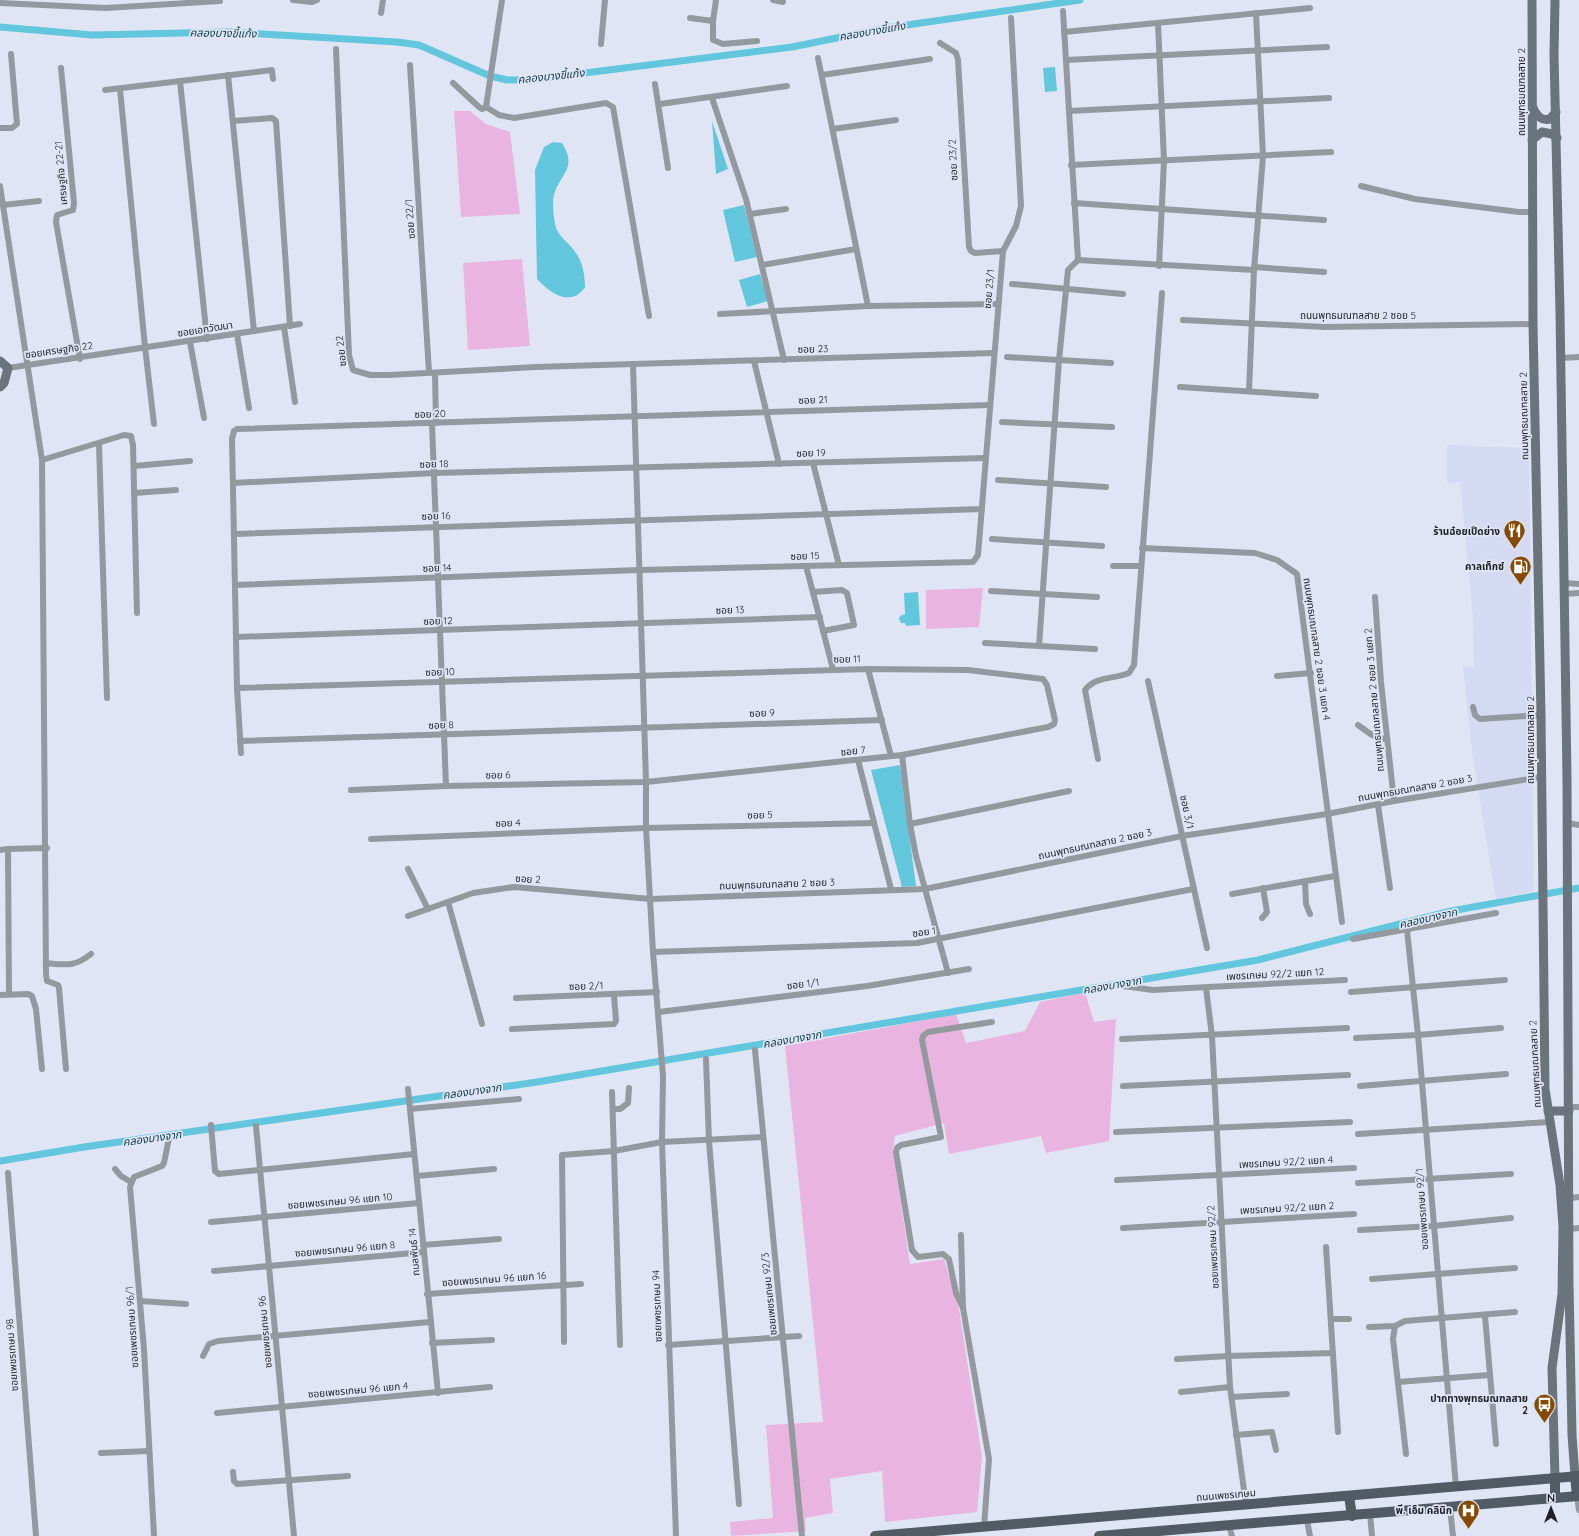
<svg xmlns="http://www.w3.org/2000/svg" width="1579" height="1536" font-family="Quicksand,'Noto Sans Thai',sans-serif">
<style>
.built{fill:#d3daf1}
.green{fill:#e9b5e0}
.water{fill:#62c7dc}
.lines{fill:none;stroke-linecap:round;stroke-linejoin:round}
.canal{stroke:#62c7dc;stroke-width:7}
.street{stroke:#93999e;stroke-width:6}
.secondary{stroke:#6b747c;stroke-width:9}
.primary{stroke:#505b63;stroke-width:10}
.labels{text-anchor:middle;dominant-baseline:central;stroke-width:3.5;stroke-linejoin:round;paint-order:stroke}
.street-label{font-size:10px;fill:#1d1f25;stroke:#e0e5f6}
.poi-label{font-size:10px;font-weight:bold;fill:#1d1f25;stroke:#e0e5f6;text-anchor:end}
.water-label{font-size:11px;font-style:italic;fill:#093a43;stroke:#e0e5f6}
</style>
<rect width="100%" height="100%" fill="#e0e5f6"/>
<polygon class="built" points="1447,445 1529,448 1534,891 1496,899 1472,752 1463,667 1474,667 1473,618 1460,482 1447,483"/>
<g class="green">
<polygon points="454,111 470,111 486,124 510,132 520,214 461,217"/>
<polygon points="522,259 530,346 468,350 463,263"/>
<polygon points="983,588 979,627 926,629 926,590"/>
<polygon points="1085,992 1094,1022 1116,1019 1109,1141 1046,1153 1041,1136 949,1154 944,1123 895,1136 893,1150 910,1264 944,1259 959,1309 982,1457 977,1512 885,1522 882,1471 830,1479 833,1513 805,1518 806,1531 731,1536 730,1522 773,1518 766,1425 823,1422 785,1046 956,1014 966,1043 1025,1031 1040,1002"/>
</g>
<g class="water">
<polygon points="1055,67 1057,91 1045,92 1043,68"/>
<polygon points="712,121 728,169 716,174"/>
<path d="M553,142l9,1c18,28 -7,32 -9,59 0,7 1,24 5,30 5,8 13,13 18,21 7,10 9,23 9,35 -3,2 -6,7 -10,8 -15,6 -29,-8 -38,-17l-2,-109 9,-23z"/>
<polygon points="744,205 757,257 735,262 723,210"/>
<polygon points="760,274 768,301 747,307 739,280"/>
<polygon points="918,592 920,625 906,626 905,623 901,623 899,619 900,616 905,614 904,593"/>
<polygon points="900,765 916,886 902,887 871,770"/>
</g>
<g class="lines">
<g class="canal">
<polyline points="0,27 92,35 230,32 397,42 419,45 490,76 507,80 529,80 792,47 886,28 1080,0"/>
<polyline points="0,1161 84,1147 537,1082 1258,960 1451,911 1579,888"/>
</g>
<g class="street">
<polyline points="293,0 312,2 317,0"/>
<polyline points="716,0 713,21 713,40 723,44 757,41"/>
<polyline points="773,0 783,2"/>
<polyline points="0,3 106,8 220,1"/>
<polyline points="1063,11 1078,260"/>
<polyline points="381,13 383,0"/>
<polyline points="690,18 713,21"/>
<polyline points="1158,23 1164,161 1159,266"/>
<polyline points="1064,32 1310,8"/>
<polyline points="940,43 956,53 958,60 969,247 971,251 975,253 1003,251"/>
<polyline points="601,44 605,0"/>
<polyline points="336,49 349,355 353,370 370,375 389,375 536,367 994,353"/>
<polyline points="818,58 868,306"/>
<polyline points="1066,60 1327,47"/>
<polyline points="410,65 429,372"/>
<polyline points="61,68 74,203 73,210 57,215 56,222 80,359"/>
<polyline points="228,75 254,331"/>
<polyline points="822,75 930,59"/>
<polyline points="180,81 207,339"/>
<polyline points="453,83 479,107 482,109 486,107 502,0"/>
<polyline points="655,84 668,168"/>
<polyline points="120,89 145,347 154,424"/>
<polyline points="105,90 272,70 273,79"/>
<polyline points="712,98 746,199 784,360"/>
<polyline points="660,104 787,86"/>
<polyline points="486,107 499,115 514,118 606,103 613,107 649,316"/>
<polyline points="1069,111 1329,98"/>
<polyline points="233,121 272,118 276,121 290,326"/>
<polyline points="0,128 12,128 17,124 11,54"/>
<polyline points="833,129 896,120"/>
<polyline points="1071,165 1331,152"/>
<polyline points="0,186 42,460 46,974 47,981 58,985 59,988 66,1069"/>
<polyline points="1361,186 1415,199 1519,212 1532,212"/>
<polyline points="1074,203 1324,220"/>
<polyline points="3,205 39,201"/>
<polyline points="750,214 786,209"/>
<polyline points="762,265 856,249"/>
<polyline points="1254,267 1324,272"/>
<polyline points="1012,284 1123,294"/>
<polyline points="720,314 868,306 998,304"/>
<polyline points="1183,320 1325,327 1533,324"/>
<polyline points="284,327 295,402"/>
<polyline points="237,334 249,408"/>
<polyline points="190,342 204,418"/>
<polyline points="1007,357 1111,363"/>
<polyline points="1560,358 1579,357"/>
<polyline points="754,361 779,464"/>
<polyline points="633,365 646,782 646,828 653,952 663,1076 662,1142 676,1536"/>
<polyline points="8,368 300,324"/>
<polyline points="435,373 436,423"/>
<polyline points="1180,387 1316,396"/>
<polyline points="1249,391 1254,270 1263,156 1256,13"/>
<polyline points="1002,422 1112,427"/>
<polyline points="432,424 446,786"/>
<polyline points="99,444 107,698"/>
<polyline points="42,460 124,435 131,436 133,445 137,613"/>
<polyline points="813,463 839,565"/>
<polyline points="134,466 190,461"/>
<polyline points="998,480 1106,487"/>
<polyline points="233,483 435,473 985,458"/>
<polyline points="134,493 176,490"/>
<polyline points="235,534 982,509"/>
<polyline points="992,539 1102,546"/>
<polyline points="1142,548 1255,553 1277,560 1297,574 1342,922"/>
<polyline points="806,566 833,669"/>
<polyline points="1113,566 1141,566"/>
<polyline points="1564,583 1579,584"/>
<polyline points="235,585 639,570 973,562 978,555 1003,251 1016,226 1021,206 1011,18"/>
<polyline points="991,591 1097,597"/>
<polyline points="813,592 842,590 847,593 854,625 823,631"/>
<polyline points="1564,594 1579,593"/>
<polyline points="1375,597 1381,682 1394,801"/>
<polyline points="236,637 820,617"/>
<polyline points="985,643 1095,649"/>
<polyline points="1039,646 1059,360 1068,270 1078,260 1254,270"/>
<polyline points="868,669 891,756"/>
<polyline points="1277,676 1311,673"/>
<polyline points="1148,681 1207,948"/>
<polyline points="237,688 868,669 968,670 1043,679 1047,685 1055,720 1054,724 1048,727 902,755 646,782 446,786 351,790"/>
<polyline points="1473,707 1475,715 1480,719 1541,715"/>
<polyline points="1358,725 1372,735 1387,740"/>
<polyline points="240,741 882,720"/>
<polyline points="241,753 237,688 232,439 234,431 237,429 990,405"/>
<polyline points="902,755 910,824 916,856 948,973"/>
<path d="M1098,759l-13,-69c10,-14 30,-11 44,-17l5,-8 28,-372"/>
<polyline points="858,760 891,889"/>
<polyline points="1378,805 1390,888"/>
<polyline points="1567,823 1579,825"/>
<polyline points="910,824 1069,791"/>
<polyline points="371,839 646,828 874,823"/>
<polyline points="0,850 8,849"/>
<polyline points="408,869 428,909"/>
<polyline points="1305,881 1306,904 1310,914"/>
<polyline points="1232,894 1335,876"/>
<polyline points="448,902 482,1024"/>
<polyline points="408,916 473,893 514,887 651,899 925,889 1182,836 1327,814 1394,801 1541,777"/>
<polyline points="1262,918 1267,912 1263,888"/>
<polyline points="1407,930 1418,1035 1456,1487"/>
<polyline points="1353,939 1496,913"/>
<polyline points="653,952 917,943 1193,889"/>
<path d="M46,963c20,2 29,4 45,-9"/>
<polyline points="1123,986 1153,990 1170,989 1345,980"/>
<polyline points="1206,988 1212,1036 1230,1387 1246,1505"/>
<polyline points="1351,992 1505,980"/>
<polyline points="9,994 8,849 47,848"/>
<polyline points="0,995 28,994 32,996 36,1009 42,1069"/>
<polyline points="516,998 657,992"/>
<polyline points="659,1012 867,986 969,969"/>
<polyline points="512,1029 614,1024 616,1021 614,995"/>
<polyline points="1356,1038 1418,1035 1501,1028"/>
<polyline points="1122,1039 1347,1028"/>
<polyline points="755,1050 802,1536"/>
<polyline points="706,1059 709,1141 739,1504"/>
<polyline points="1123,1086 1348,1075"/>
<polyline points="1360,1086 1506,1074"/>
<polyline points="408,1089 438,1393"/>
<polyline points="612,1092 620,1345"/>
<polyline points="1569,1107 1579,1107"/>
<polyline points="410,1109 519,1099"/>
<polyline points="613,1109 620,1109 628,1103 629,1088"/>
<polyline points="211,1125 215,1171 219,1174 414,1154"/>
<polyline points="256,1126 294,1536"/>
<polyline points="1116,1132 1350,1122"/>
<polyline points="1358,1134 1549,1122"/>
<polyline points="115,1169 121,1176 131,1182"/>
<polyline points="8,1173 36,1536"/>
<polyline points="417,1176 494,1169"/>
<polyline points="1117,1180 1354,1168"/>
<polyline points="1358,1183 1511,1174"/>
<polyline points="1570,1198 1579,1197"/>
<polyline points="211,1222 419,1203"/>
<polyline points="1123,1228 1354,1214"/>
<polyline points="1570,1229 1579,1228"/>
<polyline points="1360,1230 1433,1226 1511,1218"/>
<polyline points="961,1235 963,1308 989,1459 984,1527"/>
<polyline points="423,1245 499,1239"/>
<polyline points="1326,1247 1338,1432"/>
<polyline points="214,1271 424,1252"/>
<polyline points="1372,1279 1515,1268"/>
<polyline points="427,1294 581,1284"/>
<polyline points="140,1301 186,1304"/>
<polyline points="963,1308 956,1293 949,1259 943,1254 918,1257 912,1250 896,1152 897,1148 901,1145 941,1137 922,1040 923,1036 928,1032 992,1022"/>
<polyline points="1485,1316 1496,1444"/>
<polyline points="1331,1319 1349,1319"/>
<polyline points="1395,1326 1393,1339 1406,1454"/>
<polyline points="1369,1327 1395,1326 1405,1321 1515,1312"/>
<polyline points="564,1342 562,1155 614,1151 662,1142 763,1137"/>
<polyline points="432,1343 492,1340"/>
<polyline points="668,1345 799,1336"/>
<polyline points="203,1356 209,1344 218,1341 430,1322"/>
<polyline points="1177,1359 1228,1356 1333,1353"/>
<polyline points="1398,1382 1489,1375"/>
<polyline points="1181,1392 1230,1387"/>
<polyline points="1232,1397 1287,1394"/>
<polyline points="217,1413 490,1387"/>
<polyline points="1236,1435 1272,1432 1276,1450"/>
<polyline points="101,1453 149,1451"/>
<polyline points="233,1472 234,1481 237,1484 348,1476"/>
<polyline points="1577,1496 1579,1510"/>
<polyline points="1450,1508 1453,1536"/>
<polyline points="1370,1514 1372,1536"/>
<polyline points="1307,1520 1310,1536"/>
<polyline points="1229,1526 1232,1536"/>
<polyline points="154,1536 144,1349 130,1187 134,1177 162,1166 164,1163 169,1138"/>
</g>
<g class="secondary">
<polyline points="1532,0 1533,324 1541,715 1545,1089 1560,1185 1563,1227 1562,1294 1552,1368 1555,1478"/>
<polyline points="1555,0 1554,55 1560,312 1567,778 1569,1284 1572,1435 1575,1476"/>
<path d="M1533,108c4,8 8,13 17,11l6,-7"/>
<polyline points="1532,140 1542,132 1552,134 1557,138"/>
<polyline points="0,361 8,368 4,383 0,387"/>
<polyline points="1548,1111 1569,1111"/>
</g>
<g class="primary">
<polyline points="1575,1476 1577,1496"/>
<polyline points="1555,1478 1555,1498"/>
<polyline points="1349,1496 1352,1516"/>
<polyline points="875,1536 1579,1476"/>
<polyline points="1099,1536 1579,1496"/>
</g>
</g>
<defs>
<symbol id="restaurant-pin" viewBox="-11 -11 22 30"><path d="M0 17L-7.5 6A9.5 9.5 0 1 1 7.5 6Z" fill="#864a04" stroke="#e0e5f6"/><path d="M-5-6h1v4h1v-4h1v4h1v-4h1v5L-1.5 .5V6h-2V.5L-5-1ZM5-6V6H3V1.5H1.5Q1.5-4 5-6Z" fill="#fff"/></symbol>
<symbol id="fuel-pin" viewBox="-11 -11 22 30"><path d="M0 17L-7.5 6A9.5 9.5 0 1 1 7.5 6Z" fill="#864a04" stroke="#e0e5f6"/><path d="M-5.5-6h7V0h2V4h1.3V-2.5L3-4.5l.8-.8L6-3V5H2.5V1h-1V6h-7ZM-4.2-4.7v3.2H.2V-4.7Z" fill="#fff"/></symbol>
<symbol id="bus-pin" viewBox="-11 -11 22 30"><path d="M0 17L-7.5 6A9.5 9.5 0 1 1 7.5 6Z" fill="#864a04" stroke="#e0e5f6"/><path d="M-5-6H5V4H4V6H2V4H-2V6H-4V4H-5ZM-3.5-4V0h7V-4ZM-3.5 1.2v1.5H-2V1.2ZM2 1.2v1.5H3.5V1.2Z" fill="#fff"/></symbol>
<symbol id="hospital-pin" viewBox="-11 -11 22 30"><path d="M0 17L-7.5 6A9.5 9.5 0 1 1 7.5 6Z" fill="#864a04" stroke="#e0e5f6"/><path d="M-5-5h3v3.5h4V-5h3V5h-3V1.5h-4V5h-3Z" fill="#fff"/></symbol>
</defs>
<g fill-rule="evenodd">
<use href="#restaurant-pin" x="1502" y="518" width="25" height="34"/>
<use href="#fuel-pin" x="1508" y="554" width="25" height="34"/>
<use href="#bus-pin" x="1532" y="1392" width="25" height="34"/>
<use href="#hospital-pin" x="1456" y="1498" width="25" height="34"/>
</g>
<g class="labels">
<g class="street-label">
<text transform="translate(1521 92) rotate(-90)">ถนนพุทธมณฑลสาย 2</text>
<text transform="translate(953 160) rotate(-93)">ซอย 23/2</text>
<text transform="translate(61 173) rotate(-95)">เศรษฐกิจ 22-21</text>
<text transform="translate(410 219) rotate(-94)">ซอย 22/1</text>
<text transform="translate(989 289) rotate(-85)">ซอย 23/1</text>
<text x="1358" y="315">ถนนพุทธมณฑลสาย 2 ซอย 5</text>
<text transform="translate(205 329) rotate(-9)">ซอยเอกวัฒนา</text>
<text transform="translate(813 349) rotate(-2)">ซอย 23</text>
<text transform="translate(59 350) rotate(-8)">ซอยเศรษฐกิจ 22</text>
<text transform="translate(341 351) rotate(-97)">ซอย 22</text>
<text transform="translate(813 400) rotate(-2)">ซอย 21</text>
<text transform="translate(430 414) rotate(-2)">ซอย 20</text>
<text transform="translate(1524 416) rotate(-91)">ถนนพุทธมณฑลสาย 2</text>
<text transform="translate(811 453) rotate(-2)">ซอย 19</text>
<text transform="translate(434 464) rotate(-2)">ซอย 18</text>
<text transform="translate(436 516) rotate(-2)">ซอย 16</text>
<text transform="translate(805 556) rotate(-2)">ซอย 15</text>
<text transform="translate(437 568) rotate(-2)">ซอย 14</text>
<text transform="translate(730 610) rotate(-2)">ซอย 13</text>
<text transform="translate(438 621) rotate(-2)">ซอย 12</text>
<text transform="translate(1317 649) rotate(82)">ถนนพุทธมณฑลสาย 2 ซอย 3 แยก 4</text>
<text transform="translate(847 659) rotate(-1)">ซอย 11</text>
<text transform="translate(440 672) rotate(-2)">ซอย 10</text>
<text transform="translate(1374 700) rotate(-95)">ถนนพุทธมณฑลสาย 2 ซอย 3 แยก 2</text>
<text transform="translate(762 713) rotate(-2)">ซอย 9</text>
<text transform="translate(441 725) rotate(-2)">ซอย 8</text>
<text transform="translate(1530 740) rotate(-90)">ถนนพุทธมณฑลสาย 2</text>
<text transform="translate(853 751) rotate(-6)">ซอย 7</text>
<text transform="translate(498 775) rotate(-1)">ซอย 6</text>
<text transform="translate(1415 788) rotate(-10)">ถนนพุทธมณฑลสาย 2 ซอย 3</text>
<text transform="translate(1187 812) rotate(78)">ซอย 3/1</text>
<text transform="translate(760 815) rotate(-1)">ซอย 5</text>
<text transform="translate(508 823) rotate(-2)">ซอย 4</text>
<text transform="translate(1095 844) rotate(-12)">ถนนพุทธมณฑลสาย 2 ซอย 3</text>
<text transform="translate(528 879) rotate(3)">ซอย 2</text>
<text transform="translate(777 884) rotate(-2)">ถนนพุทธมณฑลสาย 2 ซอย 3</text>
<text transform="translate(924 932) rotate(-7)">ซอย 1</text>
<text transform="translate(1275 974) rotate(-3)">เพชรเกษม 92/2 แยก 12</text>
<text transform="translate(803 984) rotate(-7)">ซอย 1/1</text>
<text transform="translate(586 986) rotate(-2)">ซอย 2/1</text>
<text transform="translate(1535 1064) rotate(-93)">ถนนพุทธมณฑลสาย 2</text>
<text transform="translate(1286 1162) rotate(-3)">เพชรเกษม 92/2 แยก 4</text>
<text transform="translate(340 1201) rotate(-5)">ซอยเพชรเกษม 96 แยก 10</text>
<text transform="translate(1287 1208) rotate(-3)">เพชรเกษม 92/2 แยก 2</text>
<text transform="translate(1422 1209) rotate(-94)">ซอยเพชรเกษม 92/1</text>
<text transform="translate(1213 1247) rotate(-93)">ซอยเพชรเกษม 92/2</text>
<text transform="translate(345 1249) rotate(-5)">ซอยเพชรเกษม 96 แยก 8</text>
<text transform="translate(414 1252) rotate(-95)">กมลพันธ์ 14</text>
<text transform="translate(494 1279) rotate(-4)">ซอยเพชรเกษม 96 แยก 16</text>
<text transform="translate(769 1294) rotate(-96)">ซอยเพชรเกษม 92/3</text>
<text transform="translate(657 1306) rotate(-92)">ซอยเพชรเกษม 94</text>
<text transform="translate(132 1327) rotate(-94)">ซอยเพชรเกษม 96/1</text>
<text transform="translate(265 1332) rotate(-95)">ซอยเพชรเกษม 96</text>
<text transform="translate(12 1355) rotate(-94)">ซอยเพชรเกษม 98</text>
<text transform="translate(358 1390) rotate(-5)">ซอยเพชรเกษม 96 แยก 4</text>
<text transform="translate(1226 1495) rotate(-5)">ถนนเพชรเกษม</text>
</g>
<g class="poi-label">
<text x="1500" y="531">ร้านฉ๋อยเป็ดย่าง</text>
<text x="1504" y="566">คาลเท็กซ์</text>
<text x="1528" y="1398">ปากทางพุทธมณฑลสาย<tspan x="1528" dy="12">2</tspan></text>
<text x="1452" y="1510">พี. เอ็ม คลินิก</text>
</g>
<g class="water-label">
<text transform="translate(872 31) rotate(-10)">คลองบางขี้แก้ง</text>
<text transform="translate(223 33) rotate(1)">คลองบางขี้แก้ง</text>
<text transform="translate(551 76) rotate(-6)">คลองบางขี้แก้ง</text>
<text transform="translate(1428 918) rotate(-13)">คลองบางจาก</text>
<text transform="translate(1112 985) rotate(-10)">คลองบางจาก</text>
<text transform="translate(792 1039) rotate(-10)">คลองบางจาก</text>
<text transform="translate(472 1091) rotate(-8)">คลองบางจาก</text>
<text transform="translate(152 1138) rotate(-8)">คลองบางจาก</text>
</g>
</g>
<g transform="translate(1551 1508)" stroke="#e0e5f6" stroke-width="3" paint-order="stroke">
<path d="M0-3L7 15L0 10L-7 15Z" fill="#1d1f25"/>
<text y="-6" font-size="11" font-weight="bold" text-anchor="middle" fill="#1d1f25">N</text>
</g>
</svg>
